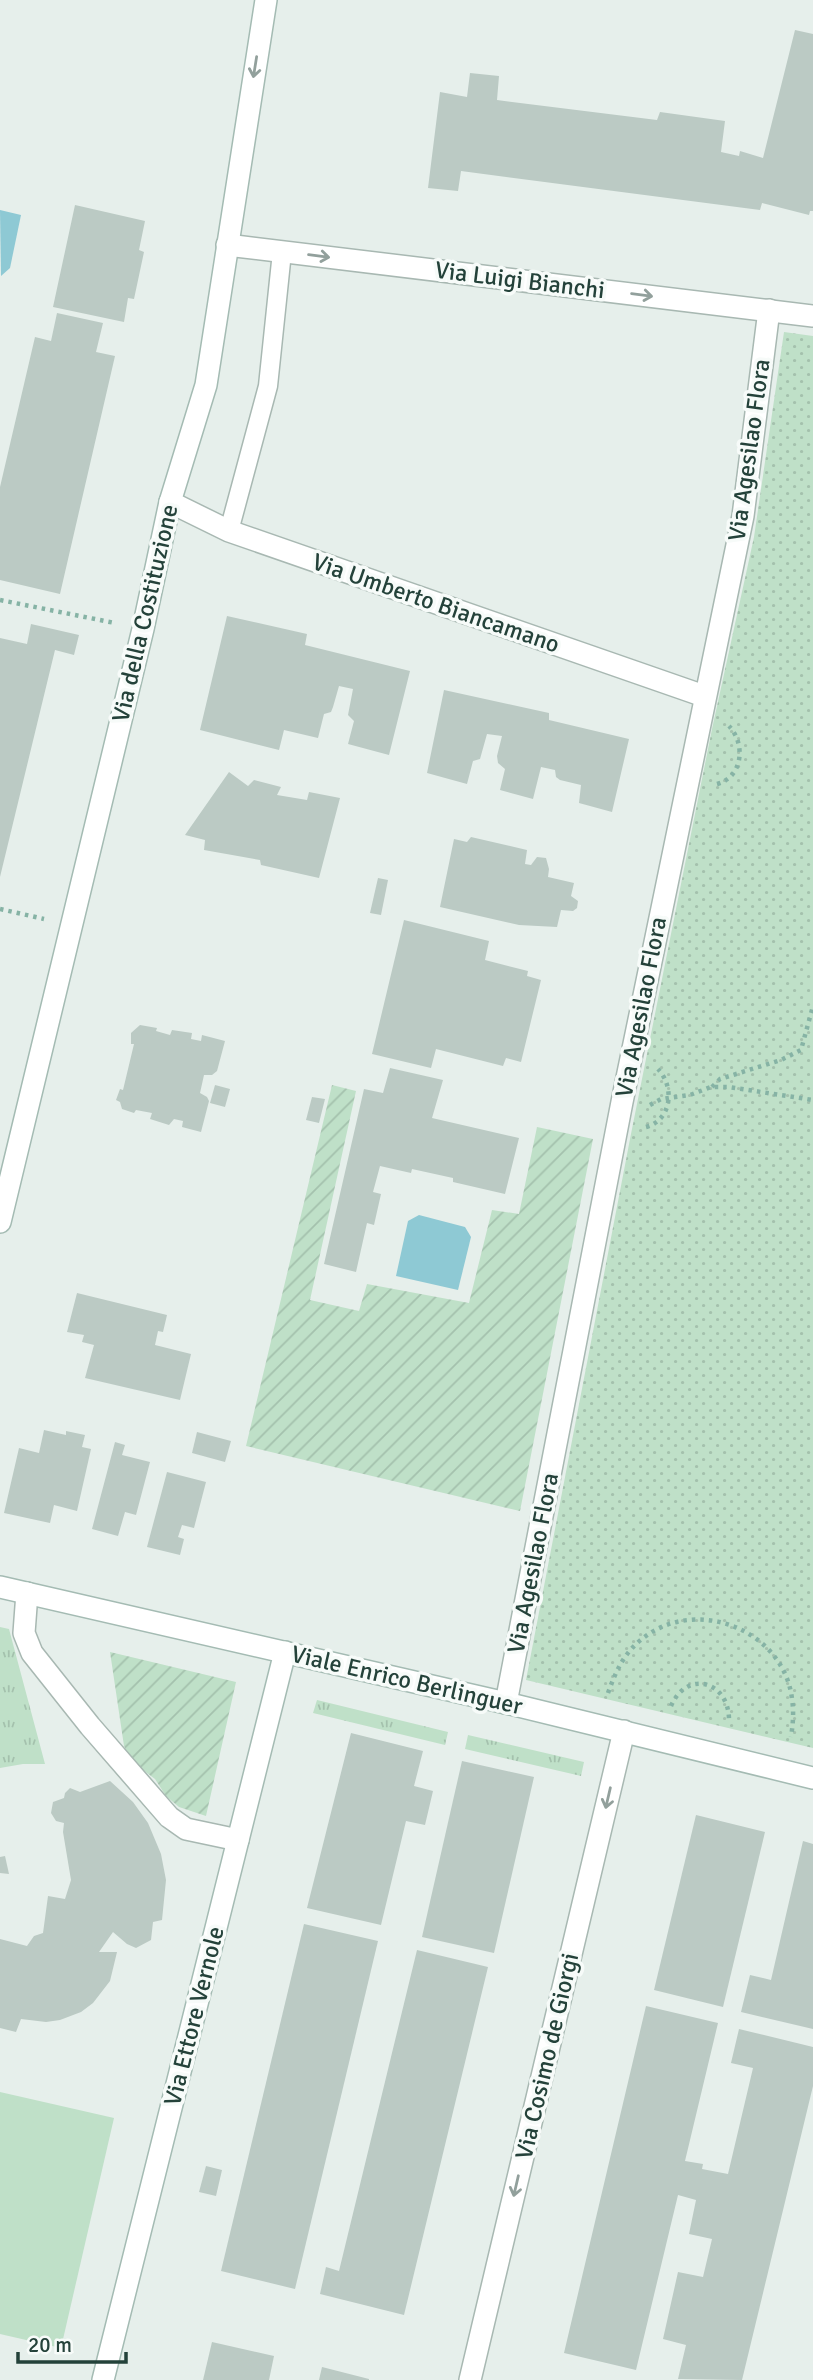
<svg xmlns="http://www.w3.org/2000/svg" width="813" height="2380" font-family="Signika,sans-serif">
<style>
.grass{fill:url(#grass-tufts)}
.park{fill:url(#park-dots)}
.garden{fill:url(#garden-furrows)}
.pitch{fill:#bfe0c8}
.water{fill:#8ec9d4}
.building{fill:#bbcac4}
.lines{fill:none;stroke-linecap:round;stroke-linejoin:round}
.lane-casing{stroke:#a8b8b2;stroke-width:21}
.street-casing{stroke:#a8b8b2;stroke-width:24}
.secondary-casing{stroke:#a4bbb3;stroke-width:24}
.path{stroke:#86b3a5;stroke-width:4.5;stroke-dasharray:3.5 5;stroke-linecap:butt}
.lane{stroke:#fff;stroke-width:18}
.street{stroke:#fff;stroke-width:21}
.secondary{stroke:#fff;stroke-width:21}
.oneway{stroke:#92a09c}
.labels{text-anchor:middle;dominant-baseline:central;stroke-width:7;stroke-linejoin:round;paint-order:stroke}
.street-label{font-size:24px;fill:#24423a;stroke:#f7fbf9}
</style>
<defs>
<pattern id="grass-tufts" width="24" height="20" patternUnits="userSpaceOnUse" patternTransform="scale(1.75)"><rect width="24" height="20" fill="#bfe0c8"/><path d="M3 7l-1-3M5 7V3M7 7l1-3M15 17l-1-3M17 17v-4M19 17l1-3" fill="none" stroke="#a4c1ad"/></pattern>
<pattern id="park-dots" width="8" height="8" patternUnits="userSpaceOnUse" patternTransform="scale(1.75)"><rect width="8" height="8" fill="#bfe0c8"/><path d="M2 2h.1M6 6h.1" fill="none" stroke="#a4c1ad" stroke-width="1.8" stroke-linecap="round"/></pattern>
<pattern id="garden-furrows" width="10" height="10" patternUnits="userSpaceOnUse" patternTransform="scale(1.75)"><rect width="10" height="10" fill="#bfe0c8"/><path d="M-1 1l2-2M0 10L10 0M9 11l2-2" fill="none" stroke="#a4c1ad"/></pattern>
</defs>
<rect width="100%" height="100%" fill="#e6efeb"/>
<g class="grass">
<polygon points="0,1627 9,1629 45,1764 23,1764 0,1768"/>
<polygon points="317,1700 448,1732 445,1745 313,1713"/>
<polygon points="468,1735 584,1762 581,1776 465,1749"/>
</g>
<polygon class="park" points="784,332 813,336 813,1748 526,1680 630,1139 712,729 754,537"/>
<g class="garden">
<polygon points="332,1085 356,1091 310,1300 359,1311 367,1284 469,1303 492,1210 519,1214 537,1127 593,1139 520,1511 246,1446"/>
<polygon points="110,1652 236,1682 206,1816 179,1807 166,1796 155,1779 131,1761 124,1746"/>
</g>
<polygon class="pitch" points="0,2092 114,2118 61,2348 0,2334"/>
<g class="water">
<polygon points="0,210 21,215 10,268 1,276"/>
<polygon points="419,1215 465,1227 471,1237 458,1290 396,1276 408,1221"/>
</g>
<g class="building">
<polygon points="795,30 813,34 813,211 810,211 809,215 762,203 760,210 461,171 458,191 428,188 440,92 467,97 470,73 499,76 497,100 657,120 660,112 725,121 721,152 739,156 740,151 763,158"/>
<polygon points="75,205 145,221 139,250 144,252 134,299 128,298 124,322 53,307"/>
<polygon points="57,313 103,323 96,352 115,356 60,594 0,580 0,487 35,337 51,341"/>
<polygon points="227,616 307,634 305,645 410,671 389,755 348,744 354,721 348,715 353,689 339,686 333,707 331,712 324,714 318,738 284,730 279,750 200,730"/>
<polygon points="31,624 79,635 74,655 55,650 0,877 0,638 27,644"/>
<polygon points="444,690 549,713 549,720 629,739 612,812 579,803 581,785 560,780 556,777 555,770 541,767 533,799 500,790 505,769 498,763 497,756 502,736 487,734 480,759 473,761 467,784 427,773"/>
<polygon points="229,772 248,786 254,780 281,787 277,795 307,800 309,792 340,798 319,878 261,865 260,860 204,850 205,840 185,835"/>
<polygon points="471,837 527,850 525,864 531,865 537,857 546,858 549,869 548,877 574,883 571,896 578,901 577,908 573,911 561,910 557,927 519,925 440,907 454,839 467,842"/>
<polygon points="378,878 388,880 381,915 370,913"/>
<polygon points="404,920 489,941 485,960 528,971 527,976 541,980 521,1062 506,1058 503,1066 436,1049 431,1068 372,1054"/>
<polygon points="140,1025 157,1028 156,1031 170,1035 172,1030 192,1033 191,1039 201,1041 202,1035 225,1041 217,1071 212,1075 204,1075 200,1093 207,1097 209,1101 201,1132 182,1127 183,1121 174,1119 169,1125 150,1119 152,1113 136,1110 134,1113 122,1109 120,1102 116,1100 120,1089 123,1090 134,1044 131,1044 131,1033"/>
<polygon points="390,1068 443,1080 432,1118 519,1138 505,1194 453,1182 453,1178 412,1169 411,1173 380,1166 373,1192 381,1194 374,1225 367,1223 356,1272 324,1264 364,1089 383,1093"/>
<polygon points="215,1085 230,1089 225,1107 210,1103"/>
<polygon points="312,1097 325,1099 319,1123 306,1120"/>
<polygon points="77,1293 167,1315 163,1332 158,1331 155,1345 191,1354 180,1400 85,1378 94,1345 82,1342 84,1335 67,1332"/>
<polygon points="44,1430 66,1435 66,1431 85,1435 82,1447 91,1449 77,1511 54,1505 50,1523 4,1513 19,1448 39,1453"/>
<polygon points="197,1432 231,1441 225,1462 192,1453"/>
<polygon points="115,1442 125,1445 122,1455 150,1462 136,1515 125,1512 118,1536 92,1529"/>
<polygon points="167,1472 206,1482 194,1528 182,1525 178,1537 184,1539 180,1555 147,1547"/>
<polygon points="351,1733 423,1751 414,1786 433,1791 425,1825 406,1821 381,1925 307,1908"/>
<polygon points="462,1761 534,1777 494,1953 422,1937"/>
<polygon points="110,1781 133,1802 148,1823 161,1854 166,1880 162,1920 153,1922 151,1940 136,1948 127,1944 113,1932 99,1952 117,1952 110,1981 93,2003 81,2012 60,2020 46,2022 21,2019 16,2032 0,2028 0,1939 27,1946 34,1936 43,1933 48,1896 65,1899 71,1880 63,1832 64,1823 56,1821 51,1813 53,1802 64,1798 65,1793 70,1788 80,1792"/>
<polygon points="696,1815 765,1832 723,2007 654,1990"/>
<polygon points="803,1841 813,1844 813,2029 741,2012 750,1975 771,1980"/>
<polygon points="5,1856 9,1874 0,1873 0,1857"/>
<polygon points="304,1924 378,1941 295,2289 221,2271"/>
<polygon points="417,1950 488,1967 404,2315 320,2294 326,2267 339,2271"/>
<polygon points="646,2006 718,2023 685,2161 703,2164 702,2169 728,2174 753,2068 731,2063 739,2029 813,2047 813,2086 742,2380 678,2379 686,2345 663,2339 678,2272 703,2277 712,2239 689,2234 696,2200 678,2195 636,2370 564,2353"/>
<polygon points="206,2166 222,2170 216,2196 199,2192"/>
<polygon points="212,2342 274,2356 269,2380 203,2380"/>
<polygon points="322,2367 369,2379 369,2380 319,2380"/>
</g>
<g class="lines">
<defs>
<polyline id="lane" points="229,531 268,386 282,252"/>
<g id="street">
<polyline points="227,245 813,316"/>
<polyline points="170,502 229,531 704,696"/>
<polyline points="27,1593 24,1633 32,1653 90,1726 169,1817 186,1829 238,1840"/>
<polyline points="506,1703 622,1102 743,516 769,310"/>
<polyline points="470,2380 624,1731"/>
</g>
<g id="secondary">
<polyline points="0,1222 143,629 170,502 206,385 266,0"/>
<polyline points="0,1587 506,1703 813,1778"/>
<polyline points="103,2380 285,1652"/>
</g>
</defs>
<use href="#lane" class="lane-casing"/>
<use href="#street" class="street-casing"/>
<use href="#secondary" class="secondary-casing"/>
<g class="path">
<polyline points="0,600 115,623"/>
<path d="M717,784c26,-7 29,-40 12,-58"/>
<polyline points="0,909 44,919"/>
<polyline points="712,1087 720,1079 781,1060 801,1050 813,1006"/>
<polyline points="650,1105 661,1099 690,1095 711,1087 729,1087 813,1100"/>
<path d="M646,1127c26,-7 29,-40 12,-58"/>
<path d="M608,1693c8,-22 16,-40 34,-54 54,-44 142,-9 150,60 2,13 1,25 -1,38"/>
<path d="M671,1706c16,-37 58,-25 58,14"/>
</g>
<use href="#lane" class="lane"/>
<use href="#street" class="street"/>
<use href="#secondary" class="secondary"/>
</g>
<defs><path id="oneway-shaft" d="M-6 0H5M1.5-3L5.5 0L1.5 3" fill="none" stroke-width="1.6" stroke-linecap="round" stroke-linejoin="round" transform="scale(1.75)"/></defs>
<g class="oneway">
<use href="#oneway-shaft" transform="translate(255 67) rotate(99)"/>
<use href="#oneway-shaft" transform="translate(319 256) rotate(7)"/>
<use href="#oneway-shaft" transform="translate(642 295) rotate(7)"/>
<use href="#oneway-shaft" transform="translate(608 1798) rotate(103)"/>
<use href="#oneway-shaft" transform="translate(516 2186) rotate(103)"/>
</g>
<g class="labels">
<g class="street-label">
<text transform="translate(520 280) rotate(7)">Via Luigi Bianchi</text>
<text transform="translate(749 450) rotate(-82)">Via Agesilao Flora</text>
<text transform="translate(436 603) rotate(19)">Via Umberto Biancamano</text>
<text transform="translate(145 613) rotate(-77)">Via della Costituzione</text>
<text transform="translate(641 1007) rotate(-79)">Via Agesilao Flora</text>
<text transform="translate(533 1563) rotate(-79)">Via Agesilao Flora</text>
<text transform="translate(407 1680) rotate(13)">Viale Enrico Berlinguer</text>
<text transform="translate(194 2016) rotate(-76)">Via Ettore Vernole</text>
<text transform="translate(547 2056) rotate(-77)">Via Cosimo de Giorgi</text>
</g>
</g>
<path d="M18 2352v10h108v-10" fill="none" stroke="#24423a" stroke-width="3.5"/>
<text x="28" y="2352" font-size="21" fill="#24423a" stroke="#f7fbf9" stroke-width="5" paint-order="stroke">20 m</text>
</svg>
